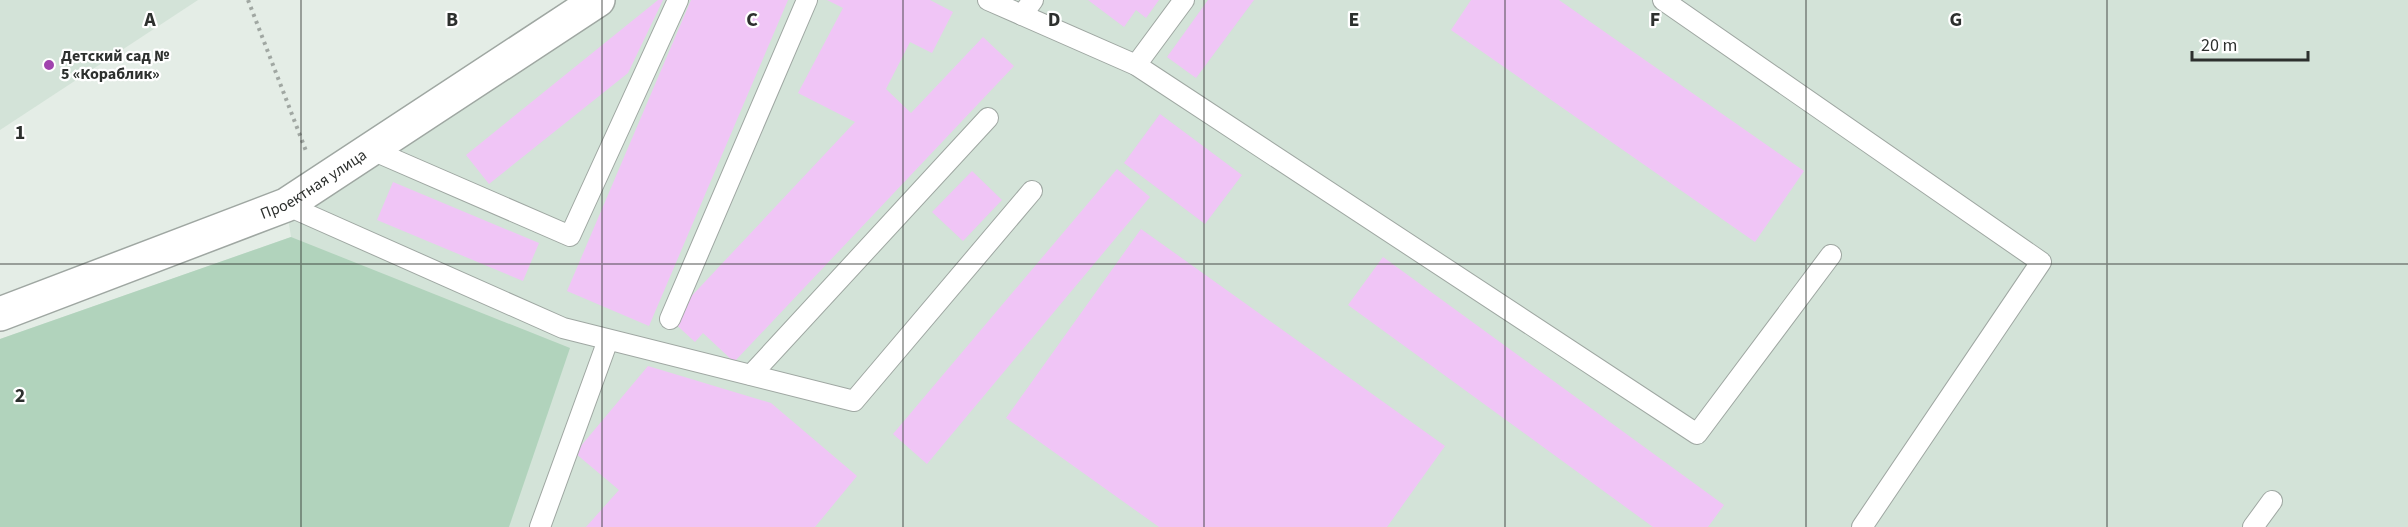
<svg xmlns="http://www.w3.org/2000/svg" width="2408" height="527" font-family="'Source Sans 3',sans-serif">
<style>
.built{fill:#d3e3d8}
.green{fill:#b1d3bc}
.building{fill:#f0c5f6}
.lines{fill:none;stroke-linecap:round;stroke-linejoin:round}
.lane-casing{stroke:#9fa7a2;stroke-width:22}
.street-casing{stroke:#9fa7a2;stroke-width:36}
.path{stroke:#a0a7a2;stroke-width:4;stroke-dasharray:3 4.5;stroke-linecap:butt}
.lane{stroke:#fff;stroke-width:20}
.street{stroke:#fff;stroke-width:33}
.grid{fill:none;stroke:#2d302e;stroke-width:1.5;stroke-opacity:0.55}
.poi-dot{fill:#a044ae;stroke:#fff;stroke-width:2}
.labels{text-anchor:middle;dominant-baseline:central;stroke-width:4.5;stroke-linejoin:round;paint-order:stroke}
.poi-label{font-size:16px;font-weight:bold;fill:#2d302e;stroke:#fff;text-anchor:start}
.street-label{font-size:16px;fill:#2d302e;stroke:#fff}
.grid-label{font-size:20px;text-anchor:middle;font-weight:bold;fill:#2d302e;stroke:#fff;stroke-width:4.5;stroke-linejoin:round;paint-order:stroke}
</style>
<rect width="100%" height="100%" fill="#e4ede6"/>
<g class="built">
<polygon points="0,0 198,0 0,130"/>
<polygon points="598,0 2408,0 2408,527 0,527 0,339 291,237 286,205"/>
</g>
<polygon class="green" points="291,237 570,348 509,527 0,527 0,339"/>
<g class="building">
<polygon points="658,0 663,0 628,73 489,184 466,155"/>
<polygon points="691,0 788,0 649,326 567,291"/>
<polygon points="827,0 930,0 953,12 932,53 910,42 886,89 911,113 983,37 1014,66 734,362 703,333 695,342 670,319 855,122 798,93 843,8"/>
<polygon points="1088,0 1159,0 1146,18 1136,10 1124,27"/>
<polygon points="1208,0 1254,0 1196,78 1167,57"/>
<polygon points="1471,0 1559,0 1804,171 1755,242 1451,30"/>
<polygon points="1160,114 1242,175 1205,224 1124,163"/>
<polygon points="1117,169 1150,197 927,464 893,434"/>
<polygon points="972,171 1002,200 963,241 932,212"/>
<polygon points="393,182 539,243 523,281 377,220"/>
<polygon points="1141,229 1445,446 1387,527 1159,527 1006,418"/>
<polygon points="1383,257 1724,505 1708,527 1653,527 1348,305"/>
<polygon points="648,366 771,403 857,476 815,527 586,527 619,490 575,453"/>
</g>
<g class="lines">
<defs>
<g id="lane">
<polyline points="988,0 1136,65 1697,434 1831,255"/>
<polyline points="1663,0 2041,262 1862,527"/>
<polyline points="1022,15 1033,0"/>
<polyline points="1136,65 1184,0"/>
<polyline points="372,150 570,236 678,0"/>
<polyline points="286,205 563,328 854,401 1032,191"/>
<polyline points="670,319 807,0"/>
<polyline points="751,375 988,118"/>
<polyline points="540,527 608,340"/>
<polyline points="2253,527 2272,501"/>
</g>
<g id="street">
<path id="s1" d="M0,314l286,-109 312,-205"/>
</g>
</defs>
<use href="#lane" class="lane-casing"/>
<use href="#street" class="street-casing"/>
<polyline class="path" points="248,0 306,151"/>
<use href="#lane" class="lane"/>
<use href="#street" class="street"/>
</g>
<path class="grid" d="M301,0v527M602,0v527M903,0v527M1204,0v527M1505,0v527M1806,0v527M2107,0v527M0,264h2408"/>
<circle class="poi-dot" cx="49" cy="65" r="6"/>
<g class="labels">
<g class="poi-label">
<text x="61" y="56">Детский сад №<tspan x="61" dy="18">5 «Кораблик»</tspan></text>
</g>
<g class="street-label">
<text stroke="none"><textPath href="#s1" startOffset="340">Проектная улица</textPath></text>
</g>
</g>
<g class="grid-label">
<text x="150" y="26">A</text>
<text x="452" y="26">B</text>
<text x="752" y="26">C</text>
<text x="1054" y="26">D</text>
<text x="1354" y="26">E</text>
<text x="1655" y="26">F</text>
<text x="1956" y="26">G</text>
<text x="20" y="139">1</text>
<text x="20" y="402">2</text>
</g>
<path d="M2192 51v9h116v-9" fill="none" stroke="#2d302e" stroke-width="3"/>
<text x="2201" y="51" font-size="18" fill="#2d302e" stroke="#ffffff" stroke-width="4.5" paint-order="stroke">20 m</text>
</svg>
